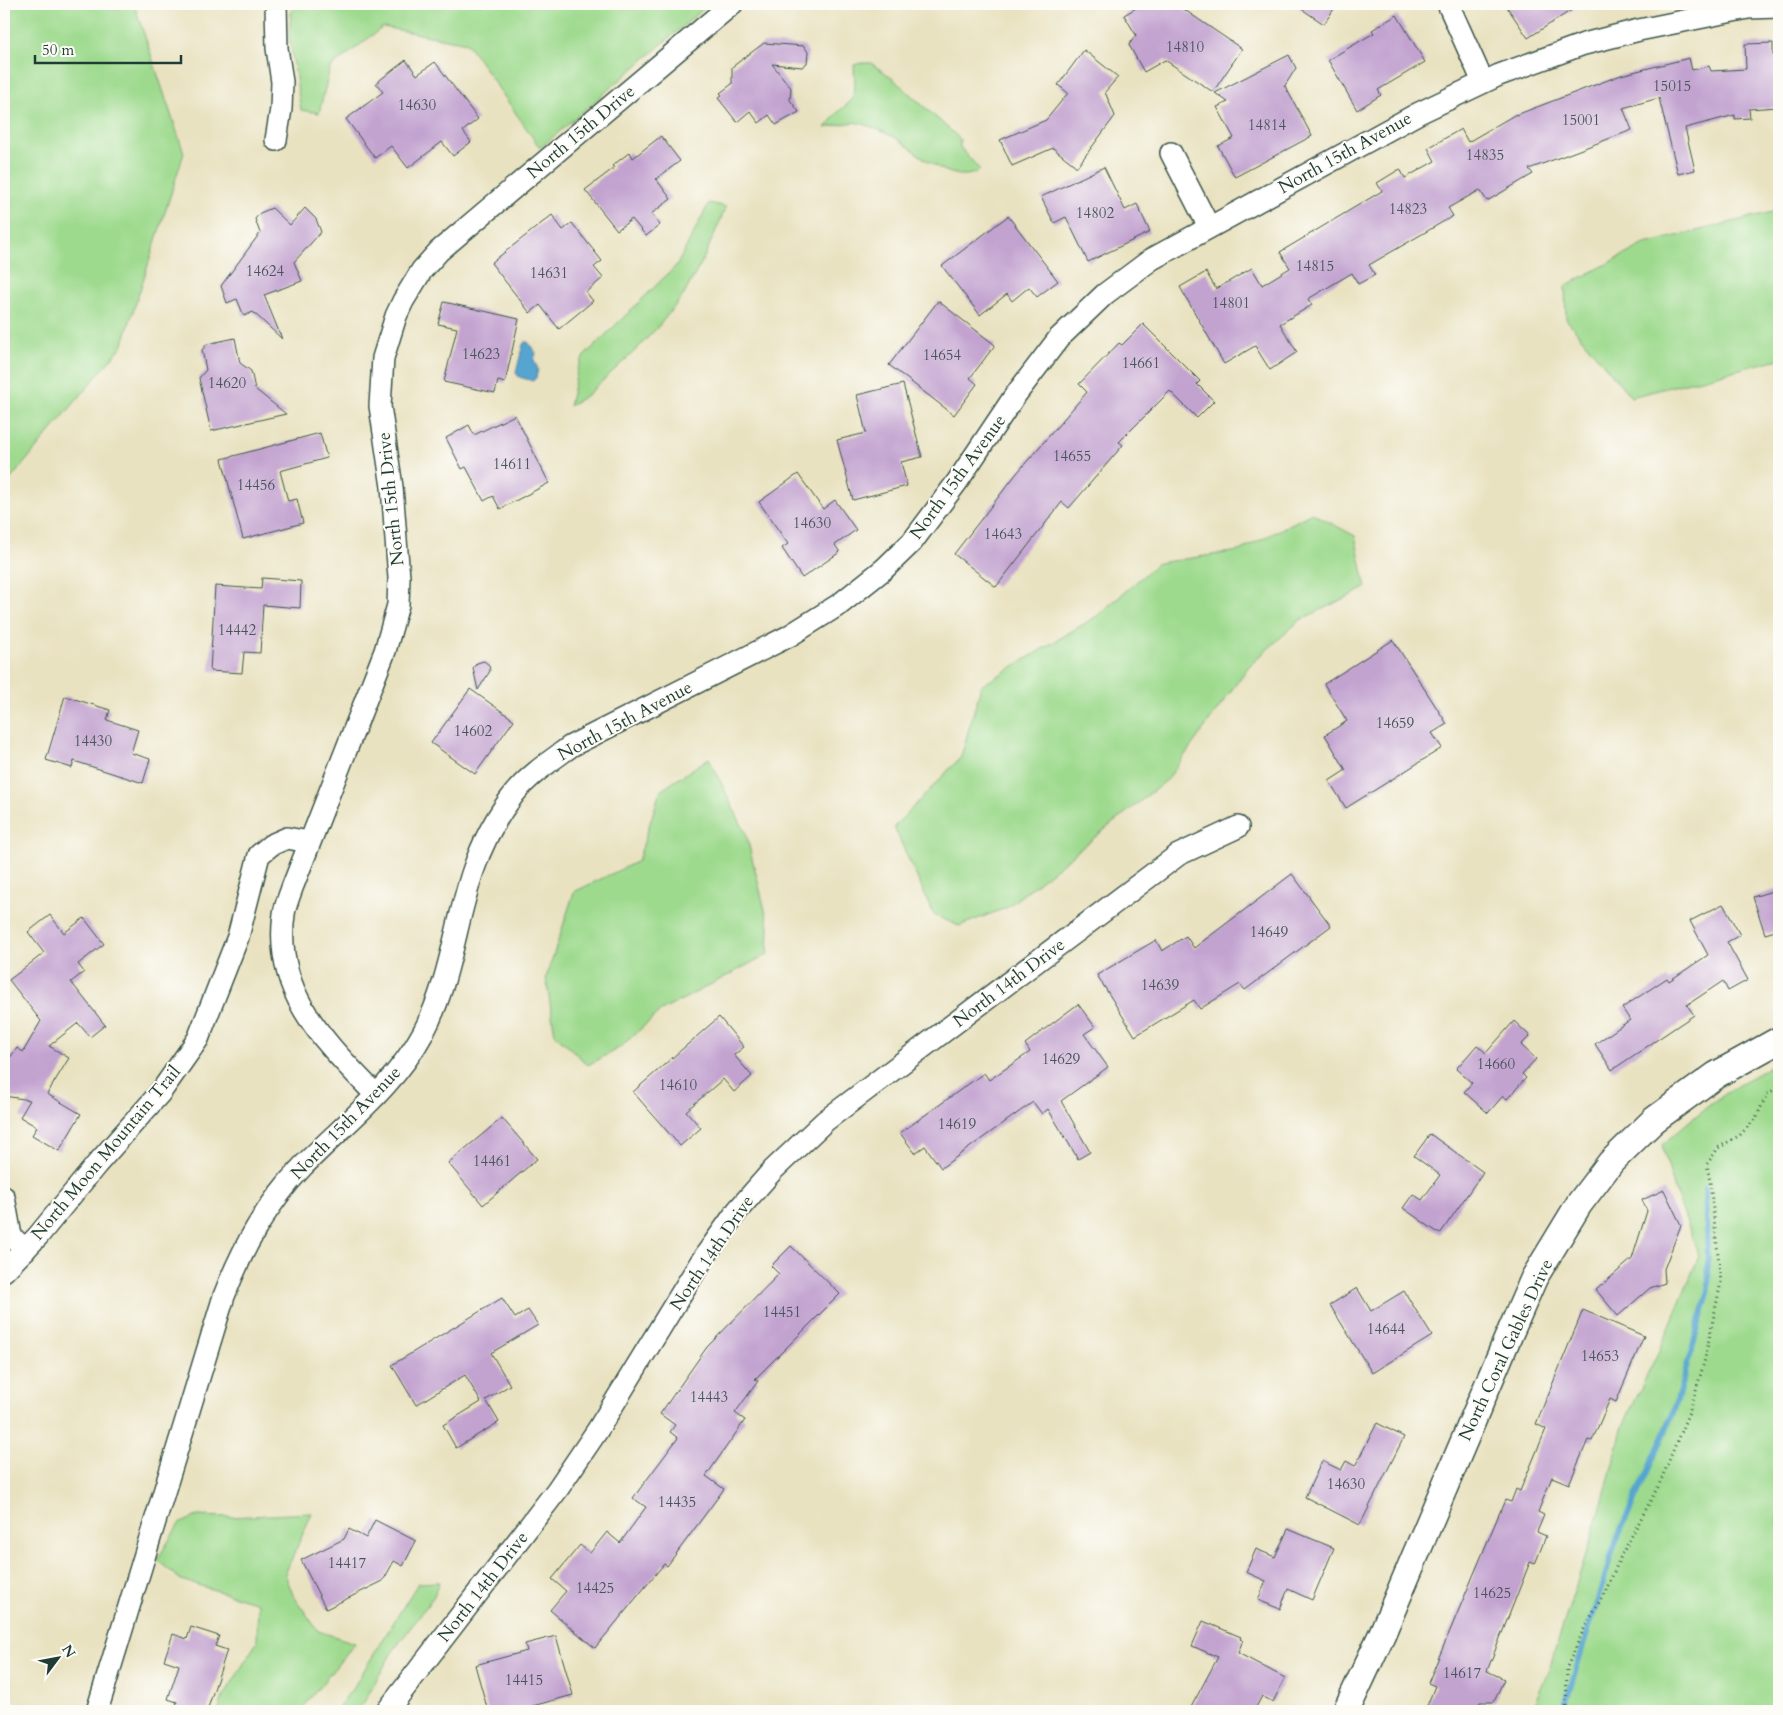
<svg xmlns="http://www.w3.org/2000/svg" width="1783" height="1715" font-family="Cardo,serif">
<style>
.green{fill:#9eda8e;stroke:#5e8c61}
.water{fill:#56a5d0;stroke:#3a7182}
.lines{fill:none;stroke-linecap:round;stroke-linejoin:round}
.stream{stroke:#56a5d0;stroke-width:5.5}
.building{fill:#c2a3d0}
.minor-casing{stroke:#3d5649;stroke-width:24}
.tertiary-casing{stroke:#3d5649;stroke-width:29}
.path{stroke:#3d5649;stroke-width:3;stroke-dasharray:1 4;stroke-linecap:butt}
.minor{stroke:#fff;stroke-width:21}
.tertiary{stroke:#fff;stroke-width:26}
.labels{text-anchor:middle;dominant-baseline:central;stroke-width:4;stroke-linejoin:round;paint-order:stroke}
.number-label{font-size:15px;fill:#48565b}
.street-label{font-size:18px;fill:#1f3d34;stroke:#fdfcf7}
</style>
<rect width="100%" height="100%" fill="#fdfcf7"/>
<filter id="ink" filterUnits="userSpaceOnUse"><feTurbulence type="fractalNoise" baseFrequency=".02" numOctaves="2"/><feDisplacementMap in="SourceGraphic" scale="10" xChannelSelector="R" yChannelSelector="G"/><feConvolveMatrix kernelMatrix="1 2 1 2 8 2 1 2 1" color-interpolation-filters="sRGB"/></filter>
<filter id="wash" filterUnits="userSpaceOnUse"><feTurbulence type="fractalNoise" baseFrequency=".0096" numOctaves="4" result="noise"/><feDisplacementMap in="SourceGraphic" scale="20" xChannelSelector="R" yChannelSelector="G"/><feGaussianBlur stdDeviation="1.12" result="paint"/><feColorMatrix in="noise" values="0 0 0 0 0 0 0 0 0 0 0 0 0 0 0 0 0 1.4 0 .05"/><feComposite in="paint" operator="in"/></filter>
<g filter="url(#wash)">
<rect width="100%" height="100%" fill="#e9e2c1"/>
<g class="green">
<polygon points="4,4 134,4 184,153 122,346 4,487"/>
<polygon points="292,4 709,4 540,148 467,43 383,27 330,68 319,113 301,110 289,35"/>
<path d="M861,63h10l20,14 69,62v8l20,23c-26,18 -60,-16 -81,-30 -11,-7 -27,-13 -39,-17 -10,-2 -25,3 -35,5l12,-15 15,-13 3,-16 -1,-19z"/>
<polygon points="709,203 726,207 703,260 683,296 657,328 636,350 587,395 569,406 578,368 584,356 677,265"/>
<polygon points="1772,212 1779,215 1779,359 1631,397 1566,319 1565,286 1645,244"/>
<polygon points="1312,513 1355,536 1366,588 1300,620 1249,666 1167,780 1006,908 959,926 934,915 894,827 961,757 981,686 1097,616 1158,563 1239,551"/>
<polygon points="709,758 746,834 769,926 768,954 661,1011 619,1048 588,1065 555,1034 546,978 574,892 638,861 660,791"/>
<path d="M1779,1062v649h-248l18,-42 51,-158 23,-85 40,-84 36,-86 -24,-66 -13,-45c35,-32 74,-62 117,-83z"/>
<polygon points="312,1513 285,1574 293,1595 318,1631 355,1643 300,1711 219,1711 222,1699 257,1642 258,1603 181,1580 157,1560 179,1524 197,1516 230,1517"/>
<polygon points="439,1582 434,1596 391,1654 359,1711 335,1711 353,1688 418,1583"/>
</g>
<polygon class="water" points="525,342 528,342 536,353 534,360 538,369 536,378 533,381 519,377 516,373 523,344"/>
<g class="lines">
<polyline class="stream" points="1563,1711 1616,1541 1672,1417 1709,1290 1705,1189"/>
</g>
<g id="blocks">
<g class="building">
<polygon points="1143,4 1176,4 1242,49 1213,92 1165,60 1144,72 1129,45 1136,35 1124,15"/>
<polygon points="1294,4 1337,4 1324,24"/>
<polygon points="1505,4 1581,4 1528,38"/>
<polygon points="1397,15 1425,62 1378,90 1381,95 1357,110 1328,60 1374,33 1372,30"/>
<polygon points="764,43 804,46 808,52 807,63 802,67 772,64 791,88 790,100 799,112 776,125 769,115 759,123 750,111 737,122 718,98 722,95 720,93 732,84 732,67"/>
<polygon points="1773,43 1773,55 1779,55 1779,107 1749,109 1750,118 1735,119 1735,115 1685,128 1695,170 1678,174 1659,98 1623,108 1632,130 1529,169 1533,174 1487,201 1480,190 1448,208 1453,216 1369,265 1375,275 1358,284 1352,273 1308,299 1312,305 1280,324 1297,352 1270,370 1255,346 1224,364 1180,287 1206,272 1216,289 1252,268 1262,285 1290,268 1280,252 1382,191 1377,183 1400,169 1405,178 1435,161 1428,148 1461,129 1468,142 1516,114 1516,115 1621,75 1689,58 1692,70 1709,66 1711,71 1746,69 1745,44"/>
<polygon points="1084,50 1118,77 1105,92 1115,116 1077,167 1053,148 1012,166 1000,140 1046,120 1068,93 1058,85"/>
<polygon points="1289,55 1296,68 1284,87 1285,86 1312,136 1235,177 1218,146 1234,138 1217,107 1228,102 1215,93"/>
<polygon points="406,60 417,75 435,62 478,119 463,131 471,142 453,156 442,142 408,168 391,146 375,158 346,119 383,92 376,83"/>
<polygon points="661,136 680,161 656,179 671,199 651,214 660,225 646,236 632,219 617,230 585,190 614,168 612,166 630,152 633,158"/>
<polygon points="1104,167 1125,210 1137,204 1150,232 1088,262 1066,217 1054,223 1041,197"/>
<polygon points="272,208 290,225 305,208 316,219 321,232 294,262 302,281 264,295 282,339 253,312 244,316 237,299 227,303 221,286 260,233 255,219 260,213"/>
<polygon points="552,215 563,230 572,223 602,261 594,267 603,278 586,292 593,301 559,329 540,305 530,313 491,263"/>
<polygon points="1008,216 1058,281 1037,297 1029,287 1012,301 1007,294 980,315 942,266"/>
<polygon points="938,301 995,345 970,378 977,384 954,415 889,365"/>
<polygon points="444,302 519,319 505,383 498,381 495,393 444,382 457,328 438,324"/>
<polygon points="1143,324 1200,381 1197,384 1214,401 1197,418 1170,391 1119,442 1123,445 1069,508 1062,502 996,587 954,554 1017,473 1087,392 1079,384 1119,343 1122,345"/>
<polygon points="235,338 240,363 251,371 255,389 286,414 211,431 199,378 206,370 202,350 207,344"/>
<polygon points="903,384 922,457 901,462 907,486 853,500 837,440 866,433 857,395"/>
<polygon points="515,415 549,483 500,509 493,496 484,501 466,467 462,469 446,438 469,425 474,435"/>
<polygon points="320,433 327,458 280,471 288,501 297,499 303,523 243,539 222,459"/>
<polygon points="798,474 823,509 835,500 856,530 835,545 840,552 802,578 782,548 788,544 759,502"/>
<polygon points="262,578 301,581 300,608 263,605 260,653 244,652 242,673 210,671 215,586 261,589"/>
<polygon points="1393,640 1447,724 1432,733 1442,748 1346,808 1329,781 1346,770 1325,735 1347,721 1324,684"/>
<polygon points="484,661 489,665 490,671 478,690 473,668 477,663"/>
<polygon points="470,689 514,720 475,774 431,743"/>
<polygon points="65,696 110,710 107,720 138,730 131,753 150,759 143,783 74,761 72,768 46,760"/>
<polygon points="1292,874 1331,926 1245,990 1240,984 1200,1009 1194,1000 1135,1036 1097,975 1156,940 1162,951 1186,936 1194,948"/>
<polygon points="1779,889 1779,930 1765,934 1753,897"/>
<polygon points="1723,904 1740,935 1727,942 1748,980 1728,991 1723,981 1687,1005 1694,1015 1612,1070 1595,1044 1630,1020 1622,1008 1667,978 1669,981 1708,955 1690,921"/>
<polygon points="50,915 64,933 84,918 104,944 78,964 84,972 71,982 105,1025 90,1037 78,1023 49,1046 69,1058 47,1094 81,1114 59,1151 32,1135 37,1127 20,1117 30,1100 4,1096 4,1066 17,1048 23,1052 41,1021 9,980 44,953 28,932"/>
<polygon points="1078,1004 1095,1027 1084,1034 1108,1067 1061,1101 1090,1152 1078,1159 1048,1109 1042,1114 1033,1102 941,1168 925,1146 915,1153 900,1133 984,1073 989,1080 1030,1052 1025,1044"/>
<polygon points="719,1017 744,1047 734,1055 752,1076 734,1092 723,1079 686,1111 701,1128 680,1146 633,1092"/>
<polygon points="1514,1021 1530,1036 1521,1045 1536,1059 1522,1074 1526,1078 1507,1099 1503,1096 1488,1113 1464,1092 1472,1083 1456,1069 1477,1045 1486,1053"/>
<polygon points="502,1118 537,1159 483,1205 448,1163"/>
<polygon points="1430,1134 1483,1172 1440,1234 1403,1208 1413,1194 1422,1200 1440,1175 1414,1156"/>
<polygon points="1664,1190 1681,1225 1664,1269 1665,1283 1650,1288 1618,1316 1596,1290 1632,1259 1647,1211 1642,1200"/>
<polygon points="791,1246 840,1294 755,1379 758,1381 735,1413 745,1420 706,1476 724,1489 667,1566 664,1564 595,1648 550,1610 566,1591 552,1579 580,1545 590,1553 607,1532 620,1543 646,1507 633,1498 678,1438 670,1432 675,1425 660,1414 707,1347 779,1274 771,1266"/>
<polygon points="1357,1288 1371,1311 1404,1291 1432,1336 1372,1373 1330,1305"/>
<polygon points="502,1298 515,1318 528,1310 538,1325 491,1353 510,1385 486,1400 499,1422 456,1448 443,1425 481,1402 465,1375 416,1405 392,1365"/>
<polygon points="1583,1310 1644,1336 1616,1402 1610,1399 1592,1441 1588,1440 1569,1484 1552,1477 1538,1512 1544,1515 1537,1532 1546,1536 1535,1564 1530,1562 1487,1671 1504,1679 1494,1702 1480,1702 1476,1711 1425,1711 1435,1686 1428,1683 1505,1500 1511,1502 1516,1489 1520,1491 1546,1429 1536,1424"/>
<polygon points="1377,1423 1404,1437 1360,1525 1305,1497 1322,1461 1341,1470 1346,1461 1355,1466"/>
<polygon points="375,1520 416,1541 403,1566 394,1561 383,1581 326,1609 301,1560 344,1539 349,1529 366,1538"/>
<polygon points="1288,1529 1334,1548 1312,1600 1288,1589 1280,1609 1258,1600 1266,1581 1246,1572 1256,1549 1275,1557"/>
<polygon points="1203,1621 1241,1637 1240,1639 1243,1640 1238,1653 1285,1678 1273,1702 1262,1696 1254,1711 1189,1711 1218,1657 1192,1646"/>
<polygon points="191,1627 219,1636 215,1646 227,1650 207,1711 174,1711 177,1702 168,1699 179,1665 164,1660 173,1634 187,1639"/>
<polygon points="556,1636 573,1695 514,1711 488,1711 475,1665 527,1651 525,1644"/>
</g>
</g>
</g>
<g filter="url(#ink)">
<use href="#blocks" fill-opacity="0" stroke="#3d5649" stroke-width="1"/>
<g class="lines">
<defs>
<g id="minor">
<polyline points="276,4 277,48 282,82 281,109 276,140"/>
<polyline points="1448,4 1483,82"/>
<polyline points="1171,153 1209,227"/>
<path d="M376,1095c-50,-52 -103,-101 -92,-181 1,-8 5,-17 8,-26l93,-237 13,-46 1,-27 -7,-91 -12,-81 3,-48 13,-42 7,-15 19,-31 17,-19 293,-247"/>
<polyline points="4,1197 11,1236 25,1250"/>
<polyline points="4,1271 38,1236 97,1164 160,1093 198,1039 238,937 259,855 271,845 287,838 309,842"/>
<path d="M97,1711l127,-415c19,-49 42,-91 78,-129 42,-43 92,-80 121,-134 27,-50 32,-109 50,-162 9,-27 23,-54 41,-77 15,-19 38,-34 57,-48l218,-110 51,-32 44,-35 28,-27 45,-60 57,-85 45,-59 46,-44 47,-35 267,-146 80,-38 85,-31 55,-14 109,-22 31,-1"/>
<polyline points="387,1711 557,1490 597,1431 700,1263 737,1211 773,1170 825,1121 1178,855 1238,827"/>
</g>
<polyline id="tertiary" points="1346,1711 1382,1634 1506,1342 1534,1278 1579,1204 1611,1162 1654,1120 1716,1075 1779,1040"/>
</defs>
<use href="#minor" class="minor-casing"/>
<use href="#tertiary" class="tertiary-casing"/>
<polyline class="path" points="1566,1711 1567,1667 1584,1629 1606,1590 1621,1556 1659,1485 1691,1407 1704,1363 1721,1282 1710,1182 1707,1164 1718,1148 1740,1135 1756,1118 1767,1094 1779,1087"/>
<use href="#minor" class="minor"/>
<use href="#tertiary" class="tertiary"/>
</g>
</g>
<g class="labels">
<g class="number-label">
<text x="1185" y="47">14810</text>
<text x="1672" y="86">15015</text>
<text x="417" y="105">14630</text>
<text x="1581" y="120">15001</text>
<text x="1267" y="125">14814</text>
<text x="1485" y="155">14835</text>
<text x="1408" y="209">14823</text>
<text x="1095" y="213">14802</text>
<text x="1315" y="266">14815</text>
<text x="265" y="271">14624</text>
<text x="549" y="273">14631</text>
<text x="1231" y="303">14801</text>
<text x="481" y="354">14623</text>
<text x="942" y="355">14654</text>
<text x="1141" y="363">14661</text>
<text x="227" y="383">14620</text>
<text x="1072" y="456">14655</text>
<text x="512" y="464">14611</text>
<text x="256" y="485">14456</text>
<text x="812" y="523">14630</text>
<text x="1003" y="534">14643</text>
<text x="237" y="630">14442</text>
<text x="1395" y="723">14659</text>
<text x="473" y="731">14602</text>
<text x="93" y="741">14430</text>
<text x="1269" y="932">14649</text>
<text x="1160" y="985">14639</text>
<text x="1061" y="1059">14629</text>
<text x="1496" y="1064">14660</text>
<text x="678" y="1085">14610</text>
<text x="957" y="1124">14619</text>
<text x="492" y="1161">14461</text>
<text x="782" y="1312">14451</text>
<text x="1386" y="1329">14644</text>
<text x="1600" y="1356">14653</text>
<text x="709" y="1397">14443</text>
<text x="1346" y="1484">14630</text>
<text x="677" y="1502">14435</text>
<text x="347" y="1563">14417</text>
<text x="595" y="1588">14425</text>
<text x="1492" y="1593">14625</text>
<text x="1462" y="1673">14617</text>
<text x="524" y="1680">14415</text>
</g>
<g class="street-label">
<text transform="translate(581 132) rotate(-40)">North 15th Drive</text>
<text transform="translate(1345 153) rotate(-29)">North 15th Avenue</text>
<text transform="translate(958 477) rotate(-54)">North 15th Avenue</text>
<text transform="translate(391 499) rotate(-96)">North 15th Drive</text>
<text transform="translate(625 721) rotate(-28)">North 15th Avenue</text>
<text transform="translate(1009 983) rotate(-37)">North 14th Drive</text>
<text transform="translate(346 1123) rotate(-46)">North 15th Avenue</text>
<text transform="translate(106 1153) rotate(-50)">North Moon Mountain Trail</text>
<text transform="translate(712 1253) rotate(-56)">North 14th Drive</text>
<text transform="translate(1506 1350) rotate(-65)">North Coral Gables Drive</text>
<text transform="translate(483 1587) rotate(-52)">North 14th Drive</text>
</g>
</g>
<rect width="1783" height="1715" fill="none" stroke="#fdfcf7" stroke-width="20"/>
<g transform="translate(58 1658) rotate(58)" stroke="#fdfcf7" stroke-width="4" paint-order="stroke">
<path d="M0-4L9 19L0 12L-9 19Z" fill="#1f3d34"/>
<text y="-8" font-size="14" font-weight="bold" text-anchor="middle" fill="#1f3d34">N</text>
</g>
<path d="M35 55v8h146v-8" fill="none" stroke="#1f3d34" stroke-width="2.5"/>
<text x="42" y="55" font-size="15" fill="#1f3d34" stroke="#fdfcf7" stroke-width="4" paint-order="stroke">50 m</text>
</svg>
